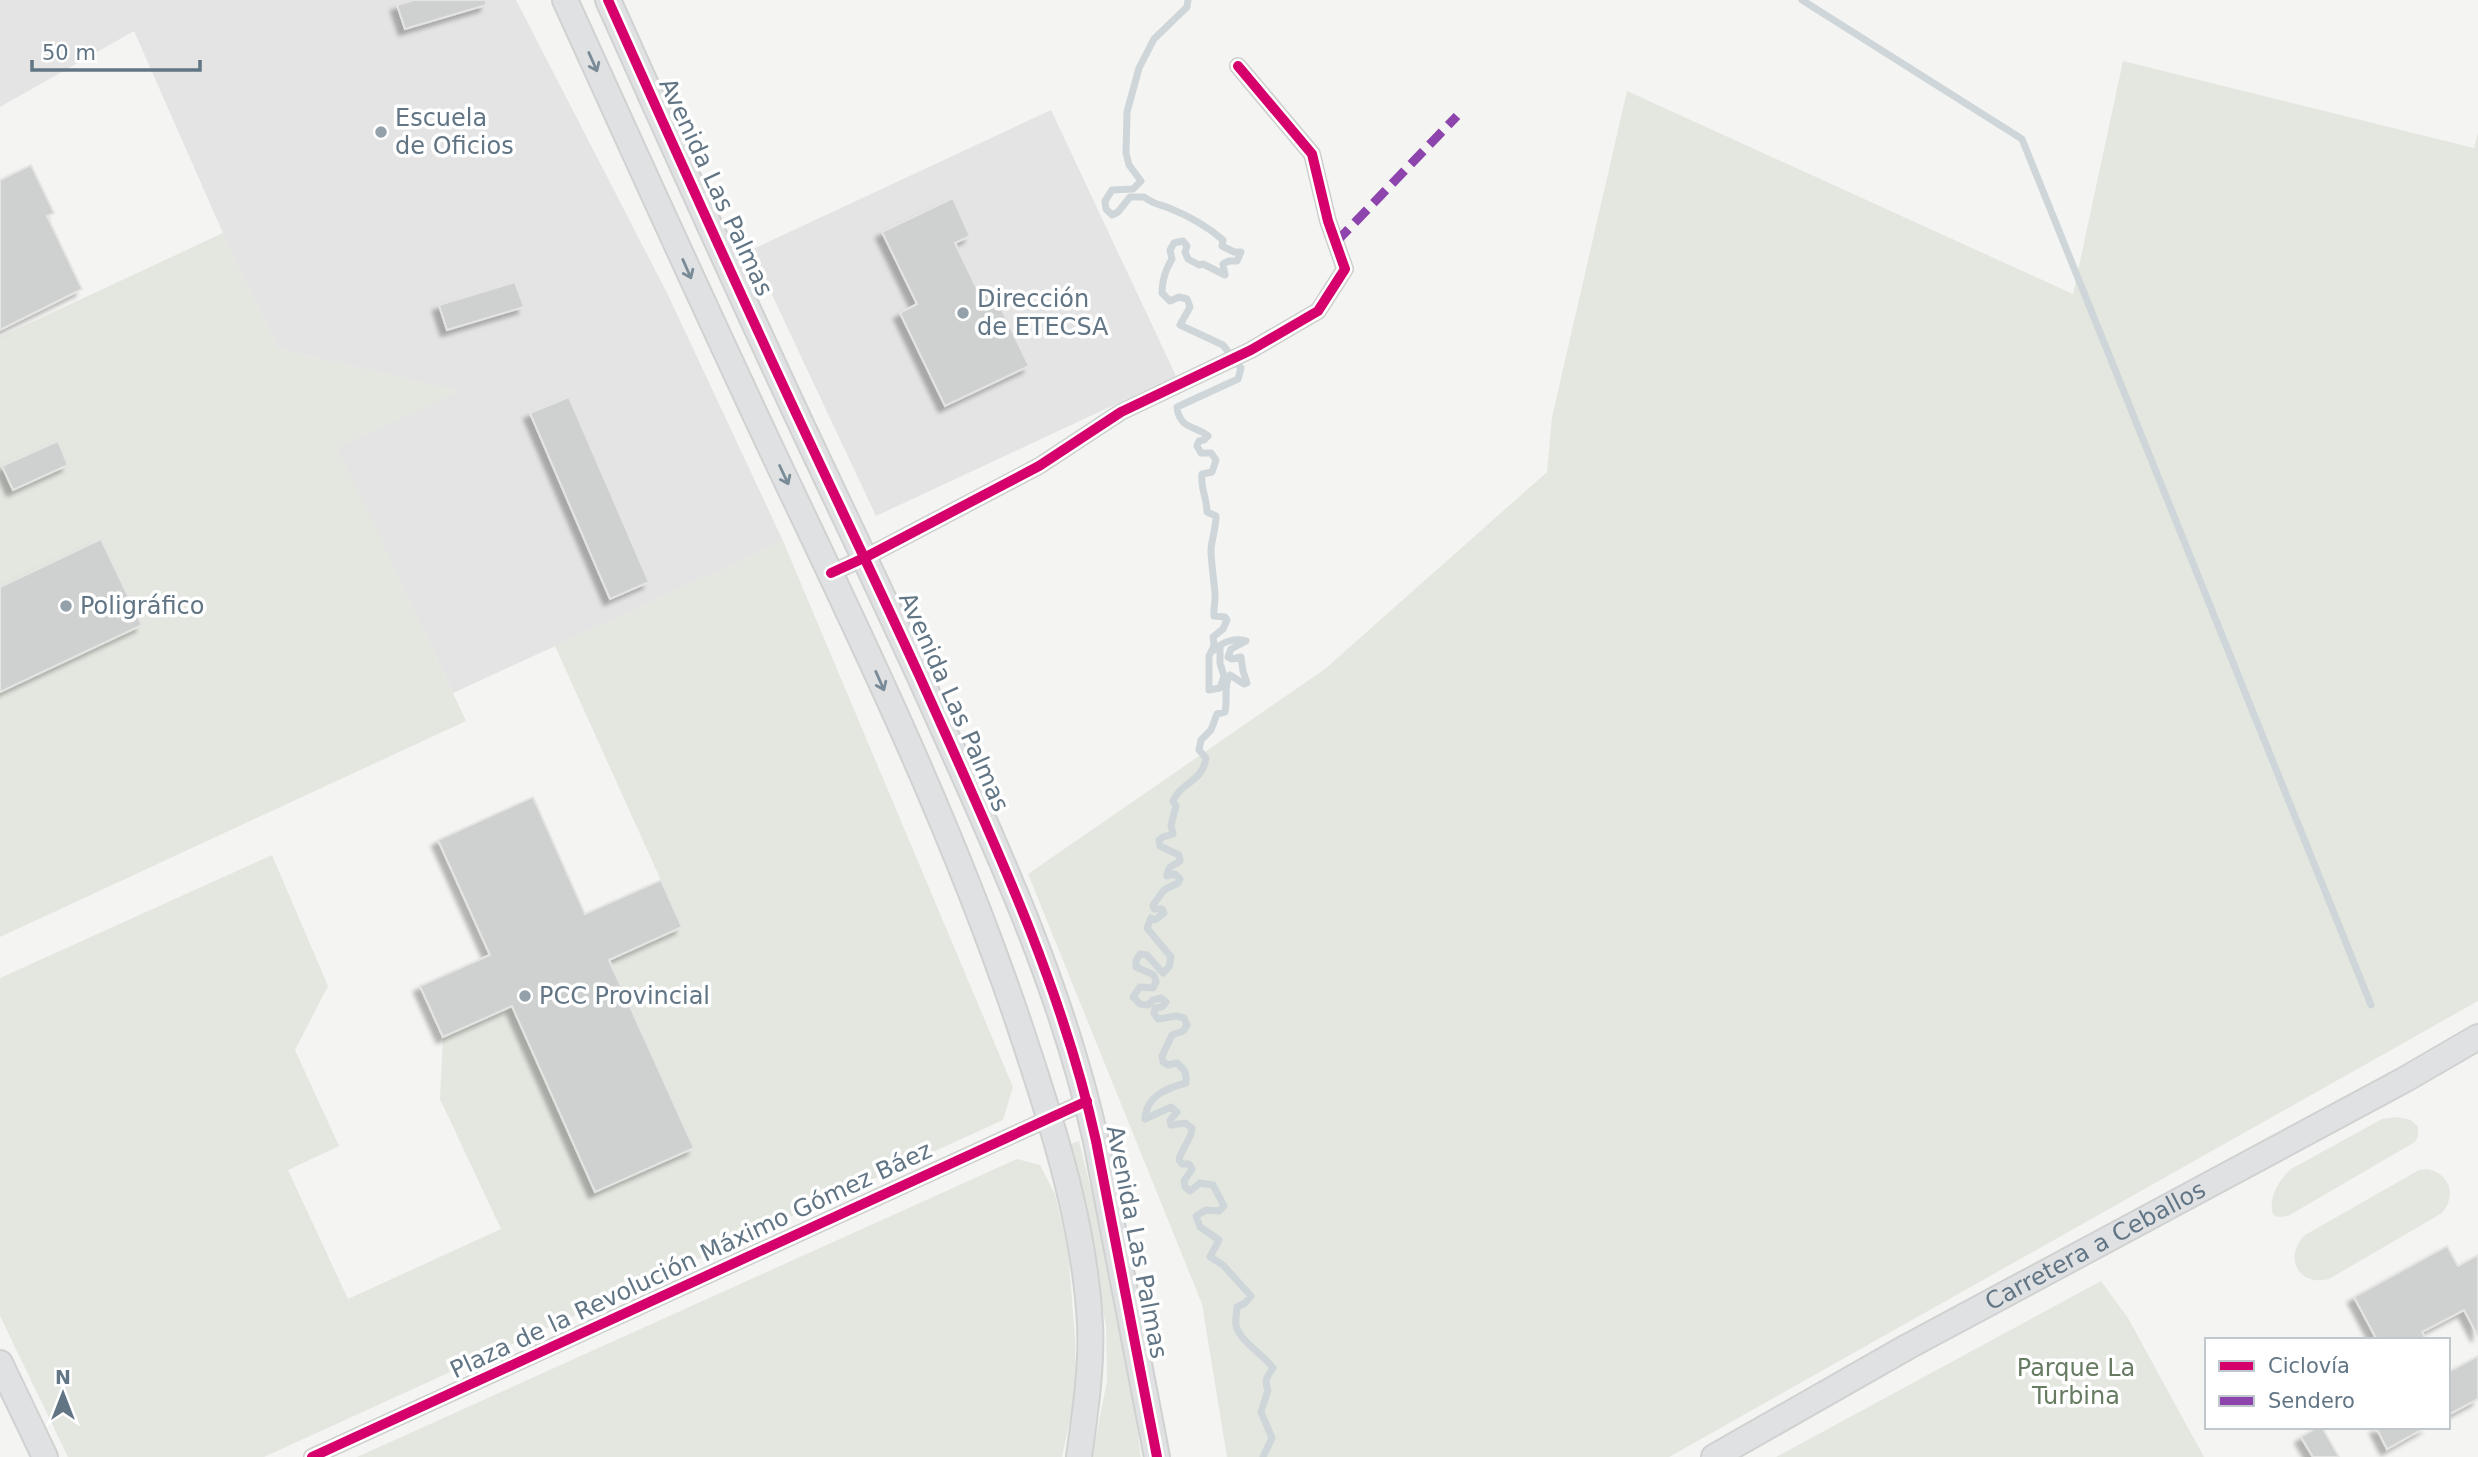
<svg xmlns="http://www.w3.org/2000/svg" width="2478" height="1457" font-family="'DejaVu Sans',sans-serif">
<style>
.built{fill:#e3e4e3}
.green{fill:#e4e7e0}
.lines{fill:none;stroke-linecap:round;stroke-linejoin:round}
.stream{stroke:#ced6d9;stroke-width:7}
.building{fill:#cfd1d0;stroke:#e4e4e2;stroke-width:2;filter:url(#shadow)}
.secondary-casing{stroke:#d0d2d2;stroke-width:28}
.street{stroke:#cdcfcf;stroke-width:18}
.secondary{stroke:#e0e1e2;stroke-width:24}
.quiet{stroke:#8e44ad;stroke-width:9;stroke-dasharray:18 9;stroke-linecap:butt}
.cycleway-casing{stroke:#fff;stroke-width:15}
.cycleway{stroke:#d6006c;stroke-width:10}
.oneway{stroke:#7a8b98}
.poi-dot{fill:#94a1ab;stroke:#fff;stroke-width:2.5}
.labels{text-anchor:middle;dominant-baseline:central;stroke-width:7;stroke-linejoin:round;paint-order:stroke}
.poi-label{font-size:24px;fill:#617585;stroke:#fff;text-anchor:start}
.street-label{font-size:24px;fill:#617585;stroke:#fff}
.park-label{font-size:24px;fill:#667b61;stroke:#fff}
</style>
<defs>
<filter id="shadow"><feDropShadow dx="-6" dy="6" stdDeviation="2" flood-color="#0004"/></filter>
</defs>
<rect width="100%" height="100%" fill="#f4f4f2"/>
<g class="built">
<polygon points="0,0 516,0 668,295 783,541 453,693 337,448 459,391 278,349 223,233 134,31 0,107"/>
<polygon points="1051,110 1176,376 876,516 751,250"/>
</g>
<g class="green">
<polygon points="2123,61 2474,148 2478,132 2478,1001 1669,1457 1227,1457 1202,1304 1028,874 1325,669 1547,472 1552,417 1627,91 2073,294"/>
<polygon points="223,233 278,349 460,391 338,448 466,721 0,937 0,337"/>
<polygon points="783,541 1013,1087 1003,1120 264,1457 68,1457 0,1316 0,978 272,855 328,986 295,1050 339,1146 288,1170 348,1299 501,1229 440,1099 443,1037 512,1006 595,1192 693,1149 609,960 682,927 555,646"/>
<path d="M2398,1117l13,3 7,7v9l-3,6 -127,74 -9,1 -6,-2c-5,-18 5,-33 18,-46l91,-50z"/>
<polygon points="1079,1141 1122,1316 1141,1457 1092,1457 1107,1381 1106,1326 1070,1144"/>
<polygon points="1017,1159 1040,1165 1055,1194 1068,1249 1075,1338 1076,1391 1062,1457 357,1457"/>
<path d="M2427,1169c23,5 30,26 15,44l-113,66c-31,8 -46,-22 -24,-44l114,-65z"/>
<polygon points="2101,1281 2128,1318 2204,1457 1776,1457"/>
</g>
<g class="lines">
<g class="stream">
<path d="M1188,0l-1,7 -33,32 -15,29 -12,44 -1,41 3,12 12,16 -8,8 -21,1 -7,11 1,8 6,6 6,-3 12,-15h14c9,7 15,7 25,11 20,8 38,18 54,32l-1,6 12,6h7l-4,9h-8l-6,3 2,11 -22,-11 -4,1 -11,-6 -3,-7 2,-6 -4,-5 -9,2 -4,7 2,9c-7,11 -10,21 -10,34l8,8 9,-4 8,2 3,8 -10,18 43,20 18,23 -3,11 -61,28c2,22 19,19 31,29l-4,4 -5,1 -2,5 4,7h10l5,7 -4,12 -10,2c-2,13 5,24 5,38l9,4c0,12 -4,22 -5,33 0,13 3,31 4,45 1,7 -2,14 -1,22l11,1 2,3 -4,9 -10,8 2,13c8,-9 20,-12 31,-9l-15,8 -3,8 4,2 9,-2 2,14 4,12 -3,1 -14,-9c-7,10 -2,25 -5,37l-8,2 -6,16 -10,10 -2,10 7,8c-4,25 -24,23 -33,43l3,5 -5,19 2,9 -10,3 -4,3 1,6 19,9 1,6 -10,6 -3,7v2l8,-2 5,5 -2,4 -14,7 -11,15 1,4h8l2,4 -9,7 -4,-2 -4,10 24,29 -2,10 -6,6 -16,-18 -7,-1 -4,7v6l18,8 2,7 -3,6 -13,-1 -7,10 7,7 8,1 5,-5 8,-2 5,4 -4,5 -7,1 -1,5 4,6 18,-3 8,2 3,7 -4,6 -11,4 -10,21 1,6 5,3 9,-2c8,7 10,10 9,20 -19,5 -40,13 -41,36l26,-12 6,5 -7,8 1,5 14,-2 7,5c0,11 -11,21 -13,32l3,4h7l3,5 -8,12 1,6 5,4 10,-8 13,2 11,21 -5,5 -13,-1 -10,6 4,11 19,13 -9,17 13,8 28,31 -6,7 -8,4c0,5 -2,13 -1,18 4,17 27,29 37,43 -6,8 -9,13 -5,22l-7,22 11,26 -9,19"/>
<polyline points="1802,0 2022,139 2371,1005"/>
<polyline points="1214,646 1209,656 1209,690 1220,688 1224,676 1220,663 1220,646"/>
</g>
</g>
<g class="building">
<polygon points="414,0 486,0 486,5 405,29 397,5"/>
<polygon points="31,165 54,213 47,216 82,289 0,330 0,180"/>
<polygon points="953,198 970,236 955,243 981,297 993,291 1029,366 945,406 900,313 917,304 882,232"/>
<polygon points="515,282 524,307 447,330 439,305"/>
<polygon points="569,397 649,582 610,599 530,413"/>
<polygon points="58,441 68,465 13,490 2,466"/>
<polygon points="101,539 142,625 0,692 0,587"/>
<polygon points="533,797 585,914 661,880 682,927 609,960 694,1148 595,1192 512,1006 443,1037 420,986 490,955 438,840"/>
<polygon points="2447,1246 2458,1266 2478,1255 2478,1336 2464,1310 2422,1332 2426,1340 2377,1340 2354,1297"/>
<polygon points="2478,1356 2478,1399 2448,1415 2448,1372"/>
<polygon points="2318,1427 2322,1427 2339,1457 2313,1457 2301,1437"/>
<polygon points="2376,1427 2426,1427 2387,1449"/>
</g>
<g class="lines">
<defs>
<g id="secondary">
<path d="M565,0c73,160 145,320 220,478 88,184 176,369 240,564 30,90 60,186 65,282 2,45 -5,89 -11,133"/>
<path d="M608,0c64,143 128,285 194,426 39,83 79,166 117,249 68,152 141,303 177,466l61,316"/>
<polyline points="0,1363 45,1457"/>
<path id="s1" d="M1714,1457l193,-110 497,-267 74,-43"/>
</g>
</defs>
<use href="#secondary" class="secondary-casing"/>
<g class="street">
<polyline points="831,573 866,557 1039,466 1121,412 1251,350 1318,311 1345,269 1328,221 1312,154 1238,66"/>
<polyline points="312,1457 1087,1101"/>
</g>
<use href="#secondary" class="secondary"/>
<polyline class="quiet" points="1336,242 1457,116"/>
<defs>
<g id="cycleway">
<path d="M608,0c64,143 128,285 194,426 39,83 79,166 117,249 68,152 141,303 177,466l61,316"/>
<polyline points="831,573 866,557 1039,466 1121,412 1251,350 1318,311 1345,269 1328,221 1312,154 1238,66"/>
<polyline points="312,1457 1087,1101"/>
</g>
</defs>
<use href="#cycleway" class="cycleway-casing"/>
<use href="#cycleway" class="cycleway"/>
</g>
<defs><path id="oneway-shaft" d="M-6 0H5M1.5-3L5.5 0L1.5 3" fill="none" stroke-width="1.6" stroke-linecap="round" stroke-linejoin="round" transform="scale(1.75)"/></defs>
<g class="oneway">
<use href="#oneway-shaft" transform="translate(593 62) rotate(66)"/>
<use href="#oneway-shaft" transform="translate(687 269) rotate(66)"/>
<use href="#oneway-shaft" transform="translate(784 475) rotate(65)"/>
<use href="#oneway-shaft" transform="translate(880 681) rotate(66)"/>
</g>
<g class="poi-dot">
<circle cx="381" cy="132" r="7"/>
<circle cx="963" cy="313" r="7"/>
<circle cx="66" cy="606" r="7"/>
<circle cx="525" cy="996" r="7"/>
</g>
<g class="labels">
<g class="poi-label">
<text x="395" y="118">Escuela<tspan x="395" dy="28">de Oficios</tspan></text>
<text x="977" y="299">Dirección<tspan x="977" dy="28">de ETECSA</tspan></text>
<text x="80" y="606">Poligráfico</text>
<text x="539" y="996">PCC Provincial</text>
</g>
<g class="street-label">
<text transform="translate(716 187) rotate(65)">Avenida Las Palmas</text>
<text transform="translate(954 702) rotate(66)">Avenida Las Palmas</text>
<text transform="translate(1137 1242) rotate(79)">Avenida Las Palmas</text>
<text stroke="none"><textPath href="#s1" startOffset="436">Carretera a Ceballos</textPath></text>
<text transform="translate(691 1260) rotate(-25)">Plaza de la Revolución Máximo Gómez Báez</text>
</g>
<g class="park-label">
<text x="2076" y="1368">Parque La<tspan x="2076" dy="28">Turbina</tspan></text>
</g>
</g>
<rect x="2205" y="1338" width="245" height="91" fill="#ffffff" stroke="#c0c8ce" stroke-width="2"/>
<rect x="2219" y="1361" width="35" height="10" fill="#d6006c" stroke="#c0c8ce" stroke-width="2"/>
<text x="2268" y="1373" font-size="21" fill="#617585">Ciclovía</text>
<rect x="2219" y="1396" width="35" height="10" fill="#8e44ad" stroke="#c0c8ce" stroke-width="2"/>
<text x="2268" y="1408" font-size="21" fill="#617585">Sendero</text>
<g transform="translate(63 1394)" stroke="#ffffff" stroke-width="5" paint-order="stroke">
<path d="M0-5L12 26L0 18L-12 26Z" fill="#617585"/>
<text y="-10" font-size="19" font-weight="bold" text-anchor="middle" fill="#617585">N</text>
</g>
<path d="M32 60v10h168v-10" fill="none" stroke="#617585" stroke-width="3.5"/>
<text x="42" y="60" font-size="21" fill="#617585" stroke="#ffffff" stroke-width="5" paint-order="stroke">50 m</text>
</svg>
